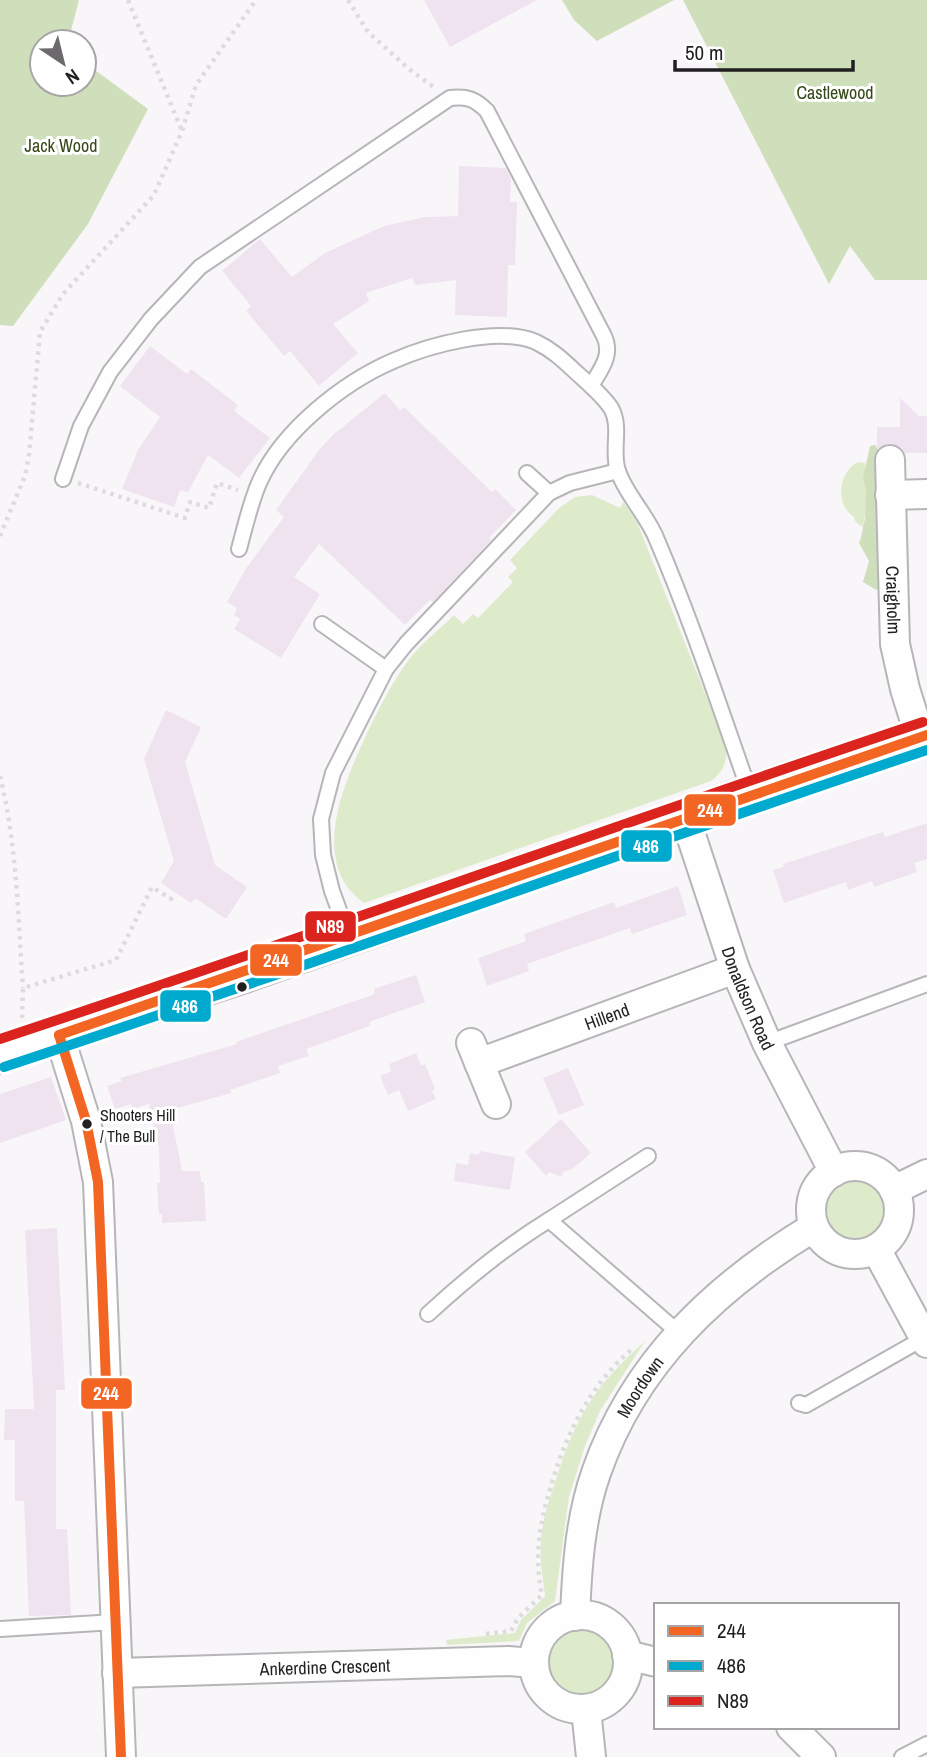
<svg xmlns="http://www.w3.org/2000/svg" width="927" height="1757" font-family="'Archivo Narrow',sans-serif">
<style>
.green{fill:#deebcb}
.forest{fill:#d0dfbb}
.building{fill:#efe3f0}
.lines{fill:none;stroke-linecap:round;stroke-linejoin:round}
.service-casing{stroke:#b6b5b7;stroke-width:18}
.minor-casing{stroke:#b6b5b7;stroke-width:32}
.primary-casing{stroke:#b6b5b7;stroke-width:42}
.path{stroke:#dddcdd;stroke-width:4.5;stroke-dasharray:3.5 5;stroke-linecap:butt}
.service{stroke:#fefefe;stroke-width:14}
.minor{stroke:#fefefe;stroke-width:28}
.primary{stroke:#fefefe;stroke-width:38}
.bus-1-casing{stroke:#fff;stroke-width:16}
.bus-2-casing{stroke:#fff;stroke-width:16}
.bus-3-casing{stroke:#fff;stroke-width:16}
.bus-1{stroke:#f26522;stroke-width:10}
.bus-2{stroke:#00a9ce;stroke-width:10}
.bus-3{stroke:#dc241f;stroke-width:10}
.bus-dot{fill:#211f21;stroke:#fff;stroke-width:2.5}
.labels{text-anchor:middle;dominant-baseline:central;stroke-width:6;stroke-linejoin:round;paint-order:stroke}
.bus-label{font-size:16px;fill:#211f21;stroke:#fff;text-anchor:start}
.park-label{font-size:18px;fill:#354817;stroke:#fff}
.street-label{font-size:18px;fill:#211f21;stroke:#fff}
.line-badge{stroke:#fff;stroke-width:2.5}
.badge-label{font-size:19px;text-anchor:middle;font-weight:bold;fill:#fff}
</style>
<rect width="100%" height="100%" fill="#f9f6fa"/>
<g class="green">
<path d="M858,462l7,1c1,15 3,50 -3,64l-7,-6 -1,-4c-19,-12 -16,-45 4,-55z"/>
<path d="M592,495l28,13 3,-6 14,20 89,224c2,16 -3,26 -15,35l-347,122c-57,-41 -19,-122 4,-172 12,-24 24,-49 40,-70 12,-17 31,-31 46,-46l9,9 10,-10 5,4 35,-36 -5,-5 9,-9 -7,-8 49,-52 16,-11z"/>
<circle cx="855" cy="1210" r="34"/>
<path d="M645,1341l-45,70 -15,35 -16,51 -14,104 -28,22 -8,18 -72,4 -1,-5 69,-7 6,-13 24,-24c-2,-18 -6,-36 -4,-54 1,-22 8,-42 15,-63 21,-65 38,-92 89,-138z"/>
<circle cx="581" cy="1662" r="37"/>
</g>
<g class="forest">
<polygon points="0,0 79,0 68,42 42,42 42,84 84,84 84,62 148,109 88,224 13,326 0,325"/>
<polygon points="562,0 674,0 597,41 574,20"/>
<polygon points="683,0 927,0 927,280 875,280 850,246 829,284"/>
<path d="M875,445l4,6 2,136 -5,3 -13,-8 6,-21 -10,-18c4,-9 3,-16 6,-24l1,-30 -3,-11 7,-32z"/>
</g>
<g class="building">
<polygon points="424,0 537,0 450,47"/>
<polygon points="459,166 506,168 511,178 510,202 517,202 515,265 508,265 507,317 455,315 456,280 415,285 412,278 366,293 369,301 333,324 358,353 319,386 290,351 284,356 246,311 251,306 222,271 260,239 292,277 325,253 384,226 425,217 458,216"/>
<polygon points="150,346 187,374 191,369 238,405 234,411 270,438 239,478 208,455 188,492 180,490 174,507 122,489 138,450 160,417 120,386"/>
<polygon points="385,393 400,410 404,407 492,492 495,489 516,510 489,538 491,540 433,602 430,600 405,625 319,544 294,577 320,594 281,658 234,629 240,619 234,615 237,608 227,602 247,567 284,517 276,510 319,450 334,434"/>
<polygon points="900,398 919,416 927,416 927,453 905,453 898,446 890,443 877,449 877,427 900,427"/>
<polygon points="166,710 201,727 185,762 215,865 247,887 226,919 195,898 191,903 161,883 174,861 144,759"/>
<polygon points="927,823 927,859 914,863 917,872 874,887 872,881 848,890 846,882 784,903 773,870 784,867 783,864 883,832 885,837"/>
<polygon points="678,886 687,915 632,934 630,928 527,964 529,971 487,986 478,958 526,941 524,934 614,902 616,908"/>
<polygon points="416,975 425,1002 369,1022 370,1026 306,1049 309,1056 278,1066 280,1073 230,1090 231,1093 170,1110 182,1171 200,1171 201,1182 204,1182 206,1221 162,1223 162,1214 159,1214 157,1183 160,1183 159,1149 149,1104 132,1109 131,1104 115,1109 107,1086 122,1081 120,1078 237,1044 236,1042 375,994 374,989"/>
<polygon points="416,1053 421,1066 425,1064 435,1089 432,1091 436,1099 408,1111 399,1090 388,1095 380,1076 391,1071 389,1064"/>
<polygon points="568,1068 584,1105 559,1115 543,1078"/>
<polygon points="51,1077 66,1120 0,1143 0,1094"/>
<polygon points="561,1119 591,1153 572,1169 563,1172 561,1177 550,1172 546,1176 525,1152"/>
<polygon points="480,1151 515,1157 510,1190 454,1181 456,1163 468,1165 470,1153 479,1155"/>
<polygon points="57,1228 65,1390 56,1390 56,1529 67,1529 71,1615 29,1616 24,1501 15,1501 15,1440 4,1440 5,1409 34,1409 25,1230"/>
</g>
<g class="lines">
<defs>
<g id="service">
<polyline points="527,473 549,493"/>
<path d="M63,479l18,-53 29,-54 41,-53 49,-52 250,-169c17,-2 25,1 37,13l117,225c9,19 -3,33 -13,50"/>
<path d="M239,549c6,-22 11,-45 20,-66 22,-51 83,-100 134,-122 36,-16 105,-35 143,-19 17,8 29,20 42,32 11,10 25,22 33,34 11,19 0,43 7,63 8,24 30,45 39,69 35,82 63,168 93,253"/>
<polyline points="322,624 386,669"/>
<polyline points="348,935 332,891 323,855 321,819 333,773 386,669 406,644 549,493 570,483 618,471"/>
<polyline points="767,1043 927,984"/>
<polyline points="549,1220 648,1156"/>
<path d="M428,1314c38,-35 77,-67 121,-94l130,113"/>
<polyline points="799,1403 806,1405 924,1338"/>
<polyline points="0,1629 115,1622"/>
<polyline points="902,1757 927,1744"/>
</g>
<g id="minor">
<path id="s1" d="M890,460l5,184 10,45 15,48"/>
<polyline points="890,495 927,494"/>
<path id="s2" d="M685,817l50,152 32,74 67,129"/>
<polyline points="59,1035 86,1121 98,1182 121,1757"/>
<polyline points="471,1043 496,1104"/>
<path id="s3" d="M479,1063l256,-94"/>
<circle cx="855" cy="1210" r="44"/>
<polyline points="894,1190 927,1174"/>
<polyline points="876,1249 927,1343"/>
<circle cx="581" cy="1662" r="47"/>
<path id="s4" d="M575,1616c2,-48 5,-97 21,-143 38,-110 120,-187 218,-246"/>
<polyline points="627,1655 656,1662"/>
<path id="s5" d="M117,1673l391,-12 26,2"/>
<polyline points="586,1709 591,1757"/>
<polyline points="791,1727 821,1757"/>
</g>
<polyline id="primary" points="0,1054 247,972 751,794 927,735"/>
</defs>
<use href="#service" class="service-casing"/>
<use href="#minor" class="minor-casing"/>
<use href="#primary" class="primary-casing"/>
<g class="path">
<polyline points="128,0 182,131"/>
<polyline points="348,0 368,32 409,69 435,88"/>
<polyline points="78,483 185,518 190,502 209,508 217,483 238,490"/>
<polyline points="0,536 25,476 29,455 40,332 63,294 154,195 182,131 196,85 256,0"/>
<path d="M0,776c17,69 18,141 23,212"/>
<polyline points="22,1018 23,988 116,960 152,887 171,899 174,894"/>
<path d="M486,1634l25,-3 7,-13 24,-23c-9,-42 -1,-77 11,-116 16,-52 39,-95 80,-131"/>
</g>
<use href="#service" class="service"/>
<use href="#minor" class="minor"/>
<use href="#primary" class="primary"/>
<defs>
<g id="bus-1">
<polyline points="59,1035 927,735"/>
<polyline points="59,1035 86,1121 98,1182 121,1757"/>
</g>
<path id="bus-2" d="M4,1067c309,-102 615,-214 923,-317"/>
<path id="bus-3" d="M0,1039c309,-102 614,-214 923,-317"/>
</defs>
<use href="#bus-1" class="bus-1-casing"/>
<use href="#bus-2" class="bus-2-casing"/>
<use href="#bus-3" class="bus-3-casing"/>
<use href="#bus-1" class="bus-1"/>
<use href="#bus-2" class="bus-2"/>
<use href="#bus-3" class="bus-3"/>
</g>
<g class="bus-dot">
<circle cx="242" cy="987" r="6"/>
<circle cx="87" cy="1124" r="6"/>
</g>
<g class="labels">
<g class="bus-label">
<text x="100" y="1115">Shooters Hill<tspan x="100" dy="21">/ The Bull</tspan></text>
</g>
<g class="park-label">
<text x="835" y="92">Castlewood</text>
<text x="61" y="145">Jack Wood</text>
</g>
<g class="street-label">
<text stroke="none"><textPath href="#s1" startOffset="140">Craigholm</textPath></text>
<text stroke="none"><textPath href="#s2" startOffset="192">Donaldson Road</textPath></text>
<text stroke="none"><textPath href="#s3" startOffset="136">Hillend</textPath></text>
<text stroke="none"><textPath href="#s4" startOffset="242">Moordown</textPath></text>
<text stroke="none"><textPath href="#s5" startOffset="208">Ankerdine Crescent</textPath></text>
</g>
</g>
<g class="line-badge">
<rect x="683" y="793" width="54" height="34" rx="7" fill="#f26522"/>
<rect x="620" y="829" width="53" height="34" rx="7" fill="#00a9ce"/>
<rect x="304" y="910" width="53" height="33" rx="7" fill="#dc241f"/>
<rect x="249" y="943" width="54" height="34" rx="7" fill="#f26522"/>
<rect x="159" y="989" width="53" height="34" rx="7" fill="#00a9ce"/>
<rect x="80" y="1377" width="53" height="33" rx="7" fill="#f26522"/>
</g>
<g class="badge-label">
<text x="710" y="817">244</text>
<text x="646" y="853">486</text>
<text x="330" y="933">N89</text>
<text x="276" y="967">244</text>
<text x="185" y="1013">486</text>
<text x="106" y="1400">244</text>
</g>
<rect x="654" y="1603" width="245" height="126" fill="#ffffff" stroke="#a6a5a6" stroke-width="2"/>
<rect x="668" y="1626" width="35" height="10" fill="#f26522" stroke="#a6a5a6" stroke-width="2"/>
<text x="717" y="1638" font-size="21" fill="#211f21">244</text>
<rect x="668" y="1661" width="35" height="10" fill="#00a9ce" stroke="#a6a5a6" stroke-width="2"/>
<text x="717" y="1673" font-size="21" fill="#211f21">486</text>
<rect x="668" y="1696" width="35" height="10" fill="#dc241f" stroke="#a6a5a6" stroke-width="2"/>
<text x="717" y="1708" font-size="21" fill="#211f21">N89</text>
<g transform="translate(63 63) rotate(145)"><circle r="33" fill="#ffffff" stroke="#a6a5a6" stroke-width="2"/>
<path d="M0-5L12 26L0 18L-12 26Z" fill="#6d6a6d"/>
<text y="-10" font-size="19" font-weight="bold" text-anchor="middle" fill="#211f21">N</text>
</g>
<path d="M675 60v10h178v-10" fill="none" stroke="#211f21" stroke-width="3.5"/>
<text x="685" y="60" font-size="21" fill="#211f21" stroke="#ffffff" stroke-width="5" paint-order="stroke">50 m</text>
</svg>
